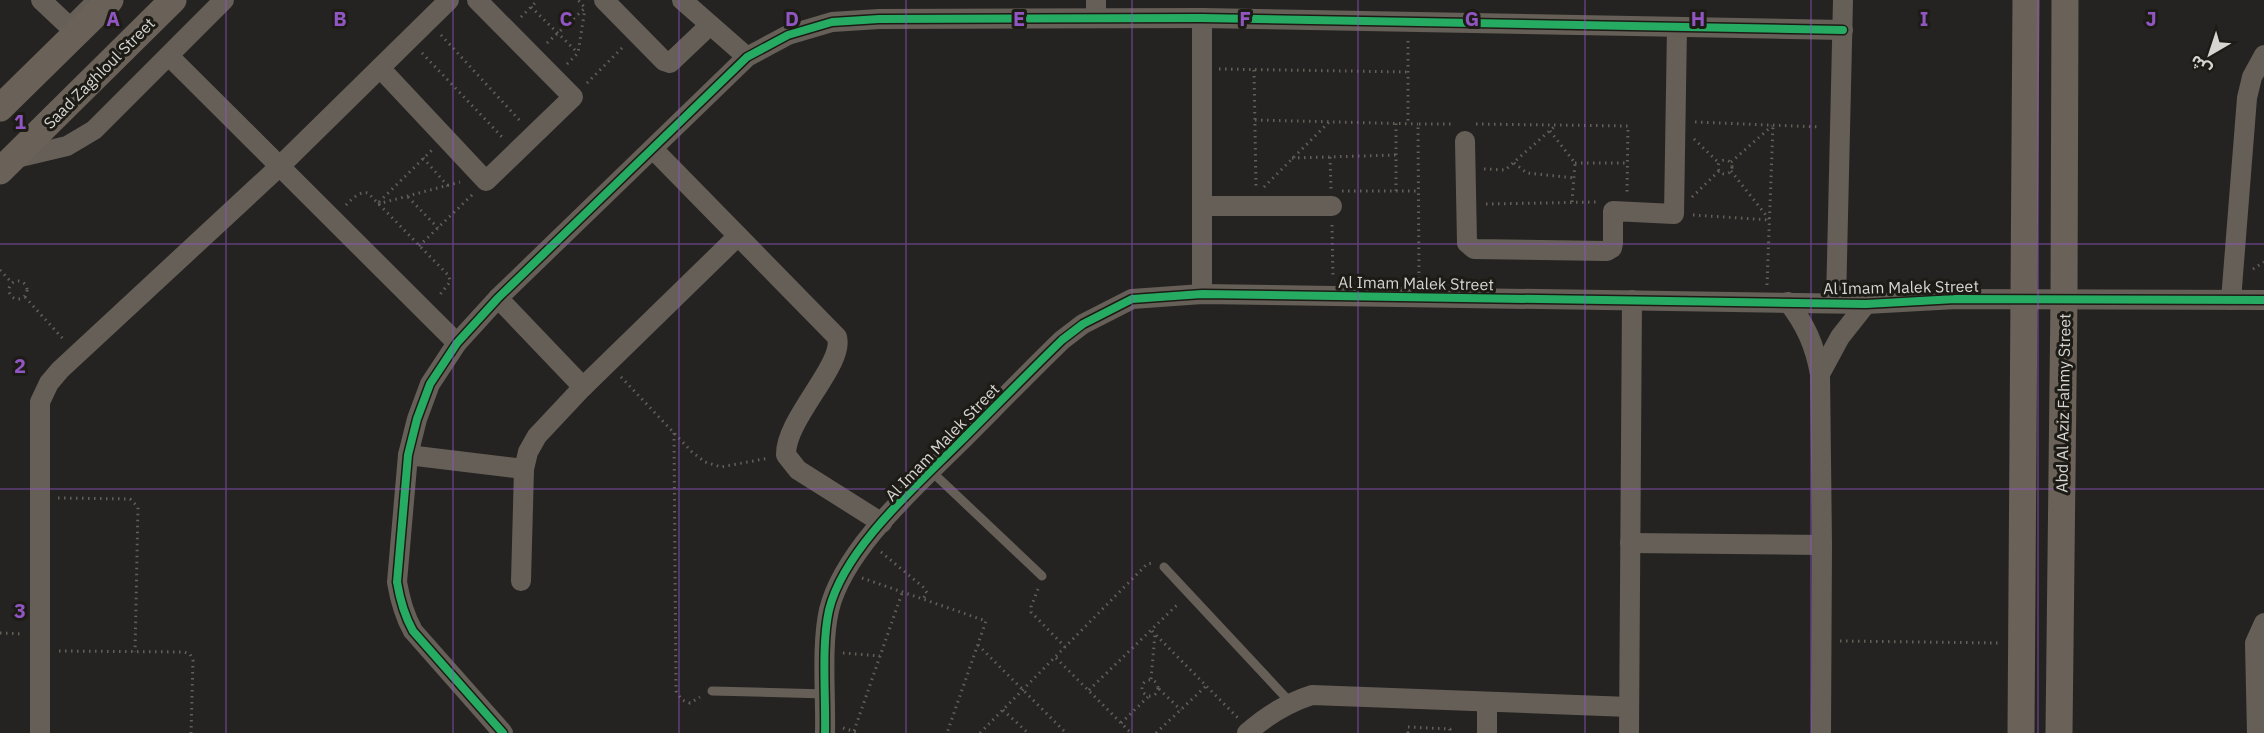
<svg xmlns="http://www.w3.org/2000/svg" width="2264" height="733" font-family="'IBM Plex Sans','Noto Sans Arabic',sans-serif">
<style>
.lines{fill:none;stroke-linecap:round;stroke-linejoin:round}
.path{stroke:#655f5a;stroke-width:3;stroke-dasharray:1.5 4.5;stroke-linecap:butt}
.lane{stroke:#665f57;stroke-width:9}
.street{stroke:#665f57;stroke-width:20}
.secondary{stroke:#6a6158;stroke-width:27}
.cycleway-casing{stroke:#1d1b15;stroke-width:11}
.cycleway{stroke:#26ab63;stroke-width:8}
.grid{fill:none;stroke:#9256c4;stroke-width:1.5;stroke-opacity:0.55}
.labels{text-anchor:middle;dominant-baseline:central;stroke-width:6;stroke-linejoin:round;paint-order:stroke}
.street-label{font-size:16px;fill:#d7d5d2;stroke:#1d1b15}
.grid-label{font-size:20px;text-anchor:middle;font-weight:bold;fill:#9256c4;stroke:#1d1b15;stroke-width:6;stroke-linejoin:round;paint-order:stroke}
</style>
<rect width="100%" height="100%" fill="#252321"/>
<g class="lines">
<g class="path">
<polyline points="531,7 577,52"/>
<polyline points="521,17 538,0"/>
<polyline points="441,35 522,123"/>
<polyline points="1408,41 1408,123"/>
<polyline points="547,43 585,8 578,0"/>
<polyline points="422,53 503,138"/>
<polyline points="567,64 578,53 585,9"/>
<polyline points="1219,69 1408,72"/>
<polyline points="1254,70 1256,186"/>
<polyline points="587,83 625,45"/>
<polyline points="1255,120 1418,124"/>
<polyline points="1695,122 1820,127"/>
<polyline points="1476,124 1628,126 1627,193"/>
<polyline points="1550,131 1575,163 1572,202"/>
<polyline points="1694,139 1719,163"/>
<polyline points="1330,157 1331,189"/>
<polyline points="423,158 448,186"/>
<polyline points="1292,158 1396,155"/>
<circle cx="1725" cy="167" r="7"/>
<polyline points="1731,162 1772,126"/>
<polyline points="1514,163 1527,173 1575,178"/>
<polyline points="1575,163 1628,163"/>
<polyline points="1484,169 1505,170 1554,127"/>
<polyline points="1731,171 1769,219"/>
<polyline points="1264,187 1329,122"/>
<polyline points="1342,191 1419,191"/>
<polyline points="1396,191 1396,123"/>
<polyline points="408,197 438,228"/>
<polyline points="1692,197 1719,171"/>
<polyline points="379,202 432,150"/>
<polyline points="378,204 460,182"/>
<polyline points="1486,204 1596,202"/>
<path d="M346,205c6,-6 13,-14 22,-12l81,83 1,6 -12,15"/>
<polyline points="1693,215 1770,220"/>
<polyline points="1332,225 1333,279"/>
<polyline points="419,246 472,195"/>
<polyline points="2253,269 2264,262"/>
<polyline points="0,270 12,283"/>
<polyline points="1419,279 1418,124 1455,124"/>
<circle cx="18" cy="290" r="9"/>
<polyline points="1767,285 1773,125"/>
<polyline points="25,297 64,340"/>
<polyline points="621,377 692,452 705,462 721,467 769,458"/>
<polyline points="674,433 676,691 682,700 690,703 700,697"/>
<polyline points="58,498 130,499 138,507 135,652"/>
<polyline points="881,552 923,587 927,593 923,599"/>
<polyline points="862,578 986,621 947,733"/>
<polyline points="1038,589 1031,607 1031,612 1065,647"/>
<polyline points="1152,631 1238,718"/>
<polyline points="0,633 22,634"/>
<polyline points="1840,641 1998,643"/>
<polyline points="978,645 1066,733"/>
<polyline points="59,651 184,652 190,654 193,660 191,733"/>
<polyline points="843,653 880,656"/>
<polyline points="1056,658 1131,733"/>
<polyline points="1151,679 1155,634"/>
<circle cx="1150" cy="688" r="8"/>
<polyline points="1159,689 1181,710"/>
<polyline points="1089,690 1179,603"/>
<polyline points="1003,710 1028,733"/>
<polyline points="1121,723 1149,696"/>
<polyline points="843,728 859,733"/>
<polyline points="854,731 902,593"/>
<polyline points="980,733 1147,564 1153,563"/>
<polyline points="1156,733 1206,686"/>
<polyline points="1408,733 1408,727 1450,729 1450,733"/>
</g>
<g class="lane">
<polyline points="66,24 90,0"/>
<polyline points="931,471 1042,576"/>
<polyline points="1164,567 1290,702"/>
<polyline points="712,691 826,694"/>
</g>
<g class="street">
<polyline points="41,0 76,33"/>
<polyline points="604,0 664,61 670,63 710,25"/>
<polyline points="682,0 747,57"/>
<polyline points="1096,0 1096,18"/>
<polyline points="169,56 457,343"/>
<polyline points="380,68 486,181 573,97 477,0"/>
<polyline points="1465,141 1467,243 1474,249 1607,251 1612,248 1613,243 1613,211 1674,214 1677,27"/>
<path d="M653,149l184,188c8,27 -52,82 -51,118l12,15 84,53"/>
<polyline points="12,159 67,146 94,130 224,0"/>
<polyline points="1202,206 1332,206"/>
<polyline points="1202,294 1202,18"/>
<polyline points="498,298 583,387"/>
<polyline points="2231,300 2247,98 2252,77 2264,55"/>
<path d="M1788,302c18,23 27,44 32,72l2,171 -1,188"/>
<polyline points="1836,303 1843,0"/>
<polyline points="1820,374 1840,337 1866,304"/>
<polyline points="408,455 524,469"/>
<polyline points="1630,543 1822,545"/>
<polyline points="521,581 524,469 528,452 537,436 583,387 738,236"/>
<polyline points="40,733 40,402 49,383 60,370 280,166 449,0"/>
<path d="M503,733l-90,-102c-9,-16 -13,-31 -16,-49l11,-127 9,-36 13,-35 27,-41 41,-45 249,-241 41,-22 44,-13 47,-3 323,-1 641,12"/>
<path d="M825,733c1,-37 -4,-87 4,-123 15,-61 86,-123 130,-167 34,-34 68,-69 103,-103l21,-16 49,-25 70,-5 664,10 90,-5 308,1"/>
<path d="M1247,733c20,-18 40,-30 65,-38l317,12"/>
<polyline points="1487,733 1487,702"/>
<polyline points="1629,733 1632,300"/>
<polyline points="2257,733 2255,643 2264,623"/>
</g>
<g class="secondary">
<polyline points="0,108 110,0"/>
<polyline points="0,171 173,0"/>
<polyline points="2021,733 2026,0"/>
<polyline points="2059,733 2064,299 2065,0"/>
</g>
<defs>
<g id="cycleway">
<path d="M503,733l-90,-102c-9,-16 -13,-31 -16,-49l11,-127 9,-36 13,-35 27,-41 41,-45 249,-241 41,-22 44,-13 47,-3 323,-1 641,12"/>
<path d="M825,733c1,-37 -4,-87 4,-123 15,-61 86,-123 130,-167 34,-34 68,-69 103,-103l21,-16 49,-25 70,-5 664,10 90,-5 308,1"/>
</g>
</defs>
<use href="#cycleway" class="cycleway-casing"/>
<use href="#cycleway" class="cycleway"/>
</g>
<path class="grid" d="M226,0v733M453,0v733M679,0v733M906,0v733M1132,0v733M1358,0v733M1585,0v733M1811,0v733M2038,0v733M0,244h2264M0,489h2264"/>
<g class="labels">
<g class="street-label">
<text transform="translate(99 73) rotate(-45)">Saad Zaghloul Street</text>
<text transform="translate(1416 283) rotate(1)">Al Imam Malek Street</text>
<text transform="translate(1901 287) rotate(-1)">Al Imam Malek Street</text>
<text transform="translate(2063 403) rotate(-89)">Abd Al Aziz Fahmy Street</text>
<text transform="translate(942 442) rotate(-46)">Al Imam Malek Street</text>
</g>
</g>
<g class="grid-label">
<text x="113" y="26">A</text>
<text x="340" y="26">B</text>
<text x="566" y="26">C</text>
<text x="792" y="26">D</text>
<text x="1019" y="26">E</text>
<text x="1245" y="26">F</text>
<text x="1472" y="26">G</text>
<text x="1698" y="26">H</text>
<text x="1924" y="26">I</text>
<text x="2151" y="26">J</text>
<text x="20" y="129">1</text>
<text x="20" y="373">2</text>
<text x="20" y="618">3</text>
</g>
<g transform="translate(2210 54) rotate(219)" stroke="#1d1b15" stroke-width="4.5" paint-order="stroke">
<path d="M0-4.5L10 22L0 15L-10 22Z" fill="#d7d5d2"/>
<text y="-9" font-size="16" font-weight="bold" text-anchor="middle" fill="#d7d5d2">ش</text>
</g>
</svg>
